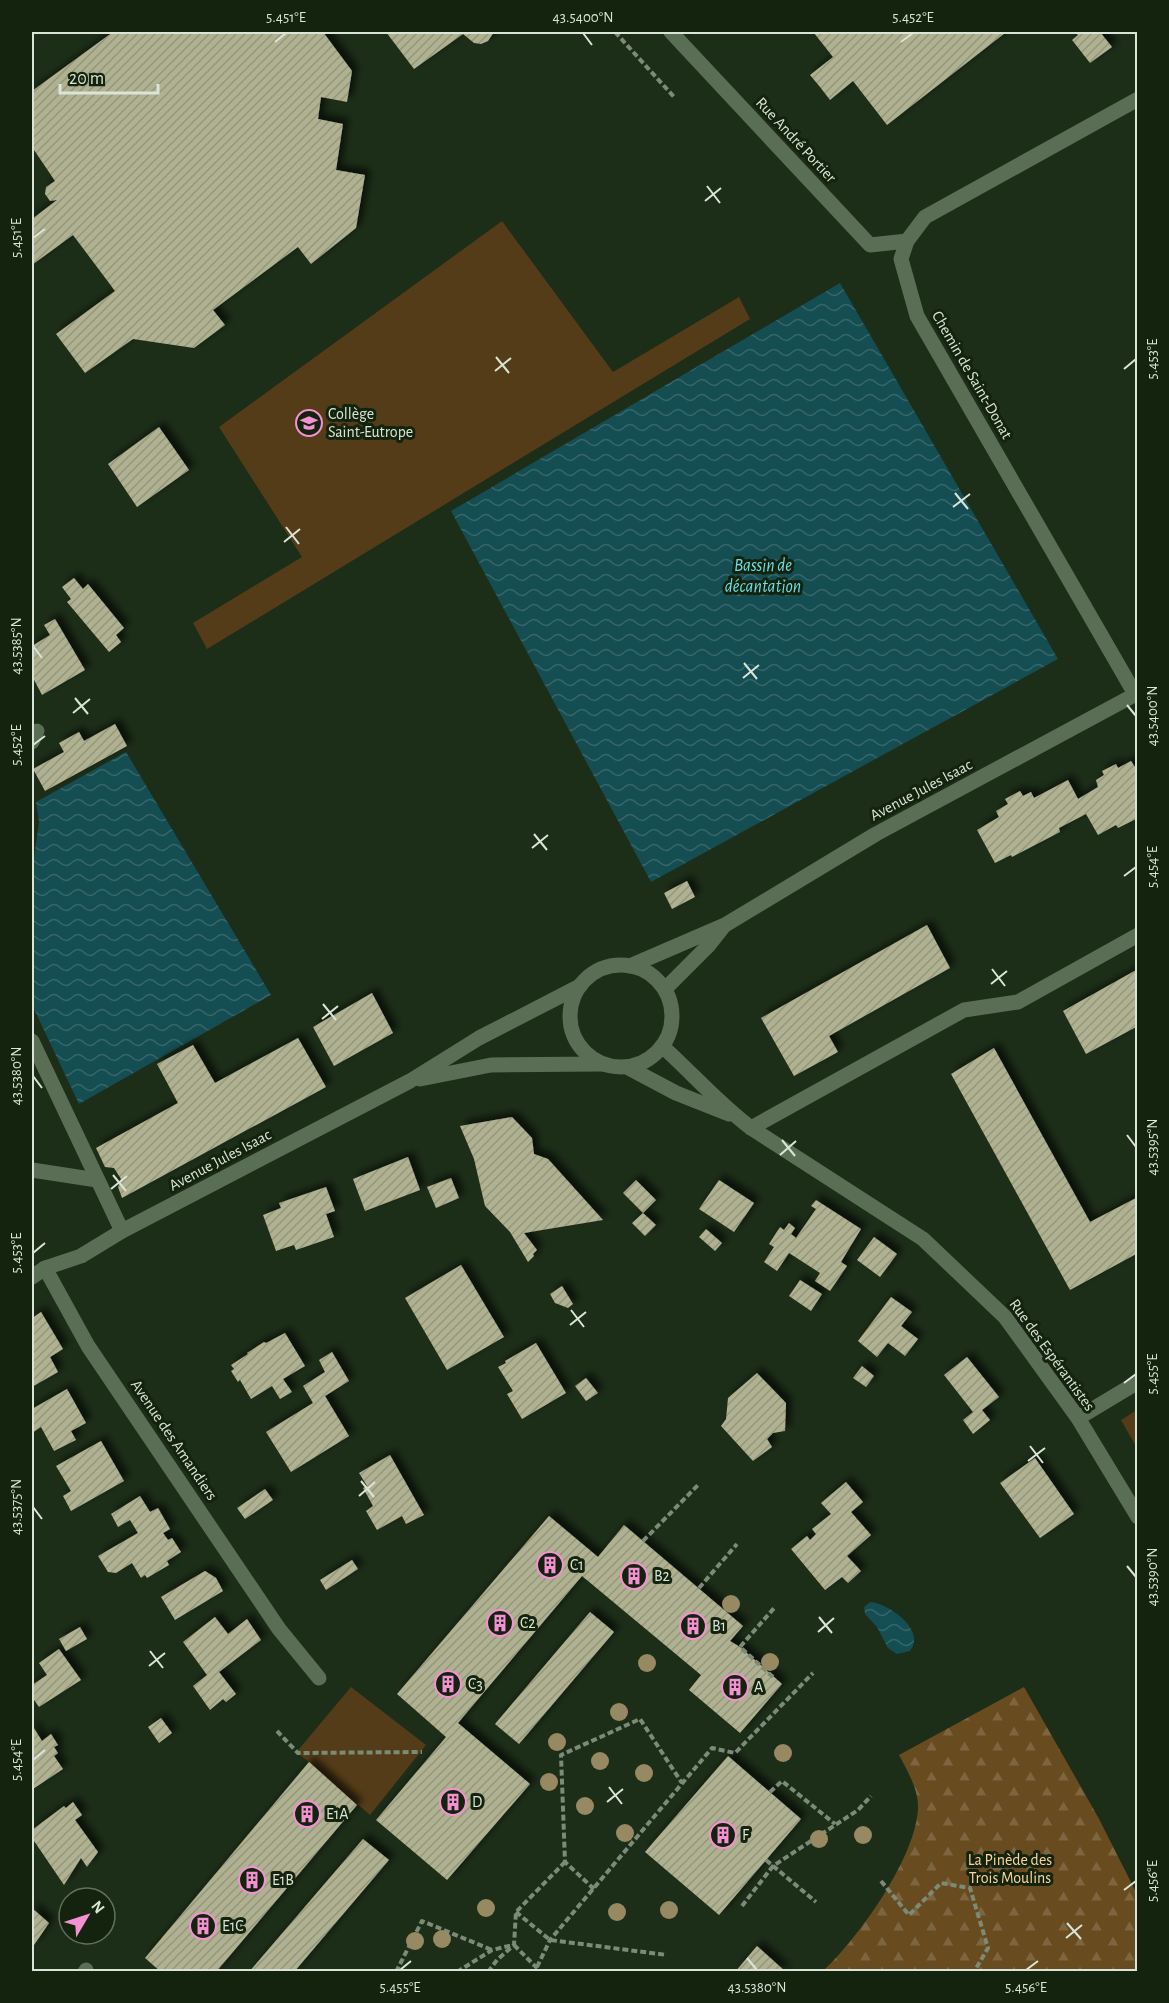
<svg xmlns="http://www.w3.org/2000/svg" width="1169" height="2003" font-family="'Alegreya Sans',sans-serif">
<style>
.green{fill:#533c17}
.forest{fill:url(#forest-firs)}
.water{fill:url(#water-waves)}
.building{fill:url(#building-hatch);filter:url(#shadow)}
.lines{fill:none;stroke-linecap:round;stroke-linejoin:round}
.path{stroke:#7c8a78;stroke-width:4;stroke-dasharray:6 3;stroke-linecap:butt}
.lane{stroke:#5a6e56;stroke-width:15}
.street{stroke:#5a6e56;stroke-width:15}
.secondary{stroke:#5a6e56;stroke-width:15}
.tree{fill:#978962}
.ticks{fill:none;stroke:#dae5d7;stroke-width:2}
.labels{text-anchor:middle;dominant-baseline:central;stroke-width:6;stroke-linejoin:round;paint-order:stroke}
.street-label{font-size:16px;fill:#dae5d7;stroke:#13230e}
.poi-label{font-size:16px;fill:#dae5d7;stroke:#13230e;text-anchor:start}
.park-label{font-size:16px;fill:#fbd49f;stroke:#13230e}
.water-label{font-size:18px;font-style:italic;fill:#6edce6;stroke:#13230e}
.neatline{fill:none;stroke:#dae5d7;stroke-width:2}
.ticks-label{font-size:15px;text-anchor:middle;fill:#dae5d7}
</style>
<defs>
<pattern id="forest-firs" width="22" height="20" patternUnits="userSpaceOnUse" patternTransform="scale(1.5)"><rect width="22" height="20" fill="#684b1f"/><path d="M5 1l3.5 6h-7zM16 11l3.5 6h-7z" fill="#7d653f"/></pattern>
<pattern id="water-waves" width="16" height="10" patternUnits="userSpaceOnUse" patternTransform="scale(1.5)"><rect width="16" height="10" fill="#144d52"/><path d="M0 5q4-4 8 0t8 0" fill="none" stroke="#36666a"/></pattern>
<pattern id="building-hatch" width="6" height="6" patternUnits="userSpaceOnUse" patternTransform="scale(1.5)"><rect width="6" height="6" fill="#b0b191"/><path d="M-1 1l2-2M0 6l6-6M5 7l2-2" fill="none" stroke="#94967d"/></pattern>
<filter id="shadow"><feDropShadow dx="5.5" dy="-5.5" stdDeviation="3" flood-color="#0009"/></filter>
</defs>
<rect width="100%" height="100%" fill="#1c2d18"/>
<g class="green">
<polygon points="502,221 613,372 739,297 750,319 207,649 193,623 302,557 219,427"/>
<polygon points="1137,1410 1137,1448 1121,1420"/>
<polygon points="351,1687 426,1745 370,1815 298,1753 299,1749"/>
</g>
<path class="forest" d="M1024,1687l74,130 39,77 -1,77h-313c35,-32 95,-116 95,-165 0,-17 -11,-36 -19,-51z"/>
<g class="water">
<polygon points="840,283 1058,659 651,882 451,511"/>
<polygon points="126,752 271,995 79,1104 32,1005 32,872 39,822 36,802"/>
<path d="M870,1602c19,1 57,29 40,49l-13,3 -9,-6 -11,-21 -12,-13 -1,-7z"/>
</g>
<g class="building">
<polygon points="113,32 323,32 352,71 347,102 321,97 318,119 343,124 336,170 365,175 356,228 311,264 298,247 213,310 225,325 194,348 133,339 85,373 56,334 115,291 73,235 32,265 32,219 57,200 50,201 45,194 46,187 55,181 32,147 32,91"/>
<polygon points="386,32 494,32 488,41 481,44 474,43 463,34 414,69"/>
<polygon points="816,32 1003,32 1005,33 887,125 853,81 830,100 820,87 810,75 833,57 814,33"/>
<polygon points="1075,32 1100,32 1112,47 1090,63 1072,40 1078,35"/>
<polygon points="159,427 189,470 137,507 108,464"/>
<polygon points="74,578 83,589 88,584 124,628 116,635 121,642 109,652 67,602 71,599 62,587"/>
<polygon points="55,619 85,670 42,695 32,676 32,646 50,635 44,625"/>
<polygon points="115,724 127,746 45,791 33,769 64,752 59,743 79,732 84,741"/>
<polygon points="1131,761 1135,767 1138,766 1138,818 1118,828 1116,825 1098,835 1086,814 1059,828 1060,832 1012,857 1011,855 995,863 977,830 999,817 996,811 1008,804 1005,799 1020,791 1023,796 1031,792 1034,798 1068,780 1078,799 1098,787 1096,780 1104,775 1102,771 1116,764 1118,768"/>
<polygon points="687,881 695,897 672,909 664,893"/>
<polygon points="927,925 950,968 829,1036 838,1052 794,1076 761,1018"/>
<polygon points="1138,969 1138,1026 1086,1054 1063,1011"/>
<polygon points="372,993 393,1033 334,1066 313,1027"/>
<polygon points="298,1038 326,1087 122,1198 118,1187 121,1179 114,1168 105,1167 96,1148 178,1103 157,1064 193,1045 215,1083"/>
<polygon points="994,1048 1090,1222 1138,1197 1138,1253 1070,1290 951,1074"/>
<polygon points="512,1117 532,1138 534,1154 548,1159 603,1220 524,1233 537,1250 533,1254 534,1256 528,1262 510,1232 485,1206 474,1159 460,1126"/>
<polygon points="408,1157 420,1190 365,1211 353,1179"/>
<polygon points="451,1178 459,1198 436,1208 427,1187"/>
<polygon points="636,1180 656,1200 643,1213 656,1225 645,1236 632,1223 643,1213 623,1193"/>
<polygon points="719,1180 754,1203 734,1232 699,1209"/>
<polygon points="326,1187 335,1211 326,1214 334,1237 296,1250 294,1245 276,1251 263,1215 281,1208 279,1203"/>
<polygon points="816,1200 861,1229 841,1262 847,1266 830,1291 815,1281 820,1273 789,1253 777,1271 764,1262 774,1247 769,1244 780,1227 784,1230 789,1223 795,1228 791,1234 796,1238 816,1209 811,1206"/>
<polygon points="706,1229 722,1243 715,1251 699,1237"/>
<polygon points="874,1237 897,1254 880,1277 857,1260"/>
<polygon points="461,1265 504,1337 447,1370 405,1298"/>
<polygon points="800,1280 822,1294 811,1311 789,1296"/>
<polygon points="562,1286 573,1304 568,1308 555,1303 550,1294"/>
<polygon points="891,1297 912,1312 901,1326 918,1339 905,1356 888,1343 877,1357 858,1341"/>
<polygon points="41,1312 63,1349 50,1357 58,1372 32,1387 32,1318"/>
<polygon points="285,1333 305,1366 283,1379 292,1392 280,1399 272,1386 251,1399 240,1380 238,1382 231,1371 234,1369 231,1365 248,1354 247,1353 264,1342 266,1343"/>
<polygon points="536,1343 566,1393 522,1419 507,1394 513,1391 498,1367 506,1363 505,1361"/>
<polygon points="332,1352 349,1381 325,1396 349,1436 291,1472 266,1432 313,1403 303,1386 325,1372 319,1360"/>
<polygon points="967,1357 999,1397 982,1410 990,1420 973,1434 963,1420 973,1412 944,1375"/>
<polygon points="862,1366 874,1376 866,1387 853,1378"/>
<polygon points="757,1373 786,1403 785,1431 773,1433 767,1439 772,1447 753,1461 721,1426 726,1419 728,1398"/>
<polygon points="586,1378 598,1393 586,1401 575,1386"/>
<polygon points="67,1389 86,1423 71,1431 76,1440 54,1451 41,1427 32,1433 32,1409"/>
<polygon points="101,1441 124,1481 71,1511 63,1496 71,1491 56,1466"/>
<polygon points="390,1455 424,1515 406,1524 402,1516 377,1530 366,1511 373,1506 363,1488 367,1486 359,1473"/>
<polygon points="1035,1458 1074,1514 1040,1538 1000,1483"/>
<polygon points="846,1482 863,1502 851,1512 871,1535 847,1556 861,1571 848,1583 842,1577 825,1590 791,1549 807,1536 810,1540 816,1534 812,1529 831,1514 821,1503"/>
<polygon points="265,1489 273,1500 245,1519 237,1508"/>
<polygon points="140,1496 150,1512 158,1508 170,1529 163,1533 168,1540 172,1538 181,1552 167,1561 169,1565 147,1578 145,1575 141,1578 132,1563 116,1573 108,1572 98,1556 138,1533 130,1520 118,1527 111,1514"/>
<polygon points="549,1516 598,1557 624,1525 743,1626 730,1641 740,1647 782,1684 740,1733 689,1690 701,1675 582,1576 458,1723 530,1784 447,1880 376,1820 446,1737 397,1694"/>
<polygon points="352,1560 358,1569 326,1590 320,1580"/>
<polygon points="205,1571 216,1578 223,1591 175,1620 161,1597"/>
<polygon points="590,1612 614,1632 519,1744 495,1724"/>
<polygon points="215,1617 228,1634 247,1619 261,1640 219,1672 236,1694 226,1702 223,1699 210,1710 193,1686 207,1675 183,1642"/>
<polygon points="80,1627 87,1639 66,1651 59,1639"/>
<polygon points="59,1649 81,1680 39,1707 32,1697 32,1685 47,1675 39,1663"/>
<polygon points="161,1718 172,1733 159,1743 148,1727"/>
<polygon points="32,1725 42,1741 51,1734 58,1745 54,1747 58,1753 54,1756 63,1769 33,1789 32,1786"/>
<polygon points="728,1756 801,1819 719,1915 645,1852"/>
<polygon points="309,1762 357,1805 216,1972 161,1972 145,1958"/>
<polygon points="73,1802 82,1815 75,1820 98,1852 87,1867 81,1858 64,1885 32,1838 32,1830 64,1806 66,1808"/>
<polygon points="363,1839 389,1860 294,1972 249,1972"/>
<polygon points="32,1908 49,1923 32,1948"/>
<polygon points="757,1946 786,1972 735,1972"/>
</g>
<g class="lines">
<g class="path">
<polyline points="615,32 675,98"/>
<polyline points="32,1304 32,1305"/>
<polyline points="643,1541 698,1485"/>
<polyline points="699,1588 737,1544"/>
<polyline points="773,1677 740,1647 775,1607"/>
<polyline points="277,1731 298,1753 422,1752"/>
<polyline points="770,1792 782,1781 835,1824"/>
<polyline points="766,1860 816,1902"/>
<polyline points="881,1881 909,1915 941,1883 970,1888 988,1948 974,1972"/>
<polyline points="594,1889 565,1862 561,1755 640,1719 682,1783"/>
<polyline points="742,1906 773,1866 858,1810 871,1796"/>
<polyline points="516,1912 550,1940 667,1955"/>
<polyline points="514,1945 541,1972"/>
<polyline points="537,1967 550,1940 712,1748 735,1753 813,1673"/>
<polyline points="396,1972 422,1921 492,1950"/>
<polyline points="457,1972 492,1950 513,1945"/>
<polyline points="488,1972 497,1960 514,1945 516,1912 565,1862"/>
</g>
<g class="lane">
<polyline points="32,742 37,731"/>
<polyline points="32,1041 122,1231"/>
<polyline points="32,1170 97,1180"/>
</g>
<g class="street">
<polyline points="671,32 870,245 907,241"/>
<polyline points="1135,694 917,316 901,259 907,241 925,217 1138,99"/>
<polyline points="751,1128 964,1010 1018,1002 1138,935"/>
<polyline points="45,1268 88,1346 279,1629 319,1678"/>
<polyline points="1078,1418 1138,1382"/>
<polyline points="85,1972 86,1970"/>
</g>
<g class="secondary">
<circle cx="621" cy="1016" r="51"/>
<polyline points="630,966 725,925 876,834 1138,693"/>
<polyline points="665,989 708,946 723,927"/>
<path d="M662,1046c30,27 57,58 89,82l172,111 82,78 73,101 60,99"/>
<polyline points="627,1067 676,1093 729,1114"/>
<polyline points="420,1079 491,1065 602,1064"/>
<polyline points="32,1277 45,1268 81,1256 122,1231 410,1081 479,1038 580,986"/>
</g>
</g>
<g class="tree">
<circle cx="731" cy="1604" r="9"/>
<circle cx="770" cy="1662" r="9"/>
<circle cx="647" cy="1663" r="9"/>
<circle cx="619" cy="1712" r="9"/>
<circle cx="557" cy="1742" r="9"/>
<circle cx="783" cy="1753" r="9"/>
<circle cx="600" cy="1761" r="9"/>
<circle cx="644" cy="1773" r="9"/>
<circle cx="549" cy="1782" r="9"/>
<circle cx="585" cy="1806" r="9"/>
<circle cx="625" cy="1833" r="9"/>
<circle cx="863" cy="1835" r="9"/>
<circle cx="819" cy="1839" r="9"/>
<circle cx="486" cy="1908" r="9"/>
<circle cx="669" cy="1910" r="9"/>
<circle cx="617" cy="1912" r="9"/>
<circle cx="442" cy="1939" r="9"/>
<circle cx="415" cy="1941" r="9"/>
</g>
<path class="ticks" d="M583,33l9,12M275,42l11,-9M901,42l12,-9M707,186l13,17M705,201l16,-13M33,238l12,-9M496,357l13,16M1124,369l12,-10M495,371l16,-13M955,493l13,16M953,507l17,-13M286,527l13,17M284,542l16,-13M33,646l9,12M744,663l13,16M743,678l16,-13M75,698l13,16M1127,705l9,11M73,713l17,-14M33,745l12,-9M534,834l13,16M532,848l16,-13M1124,876l12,-9M992,969l13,17M991,984l16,-13M323,1004l13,16M322,1019l16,-13M33,1076l9,12M1127,1135l9,12M782,1140l13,16M780,1155l16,-14M113,1175l13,16M111,1189l16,-13M33,1253l12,-10M571,1310l13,17M570,1325l16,-13M1124,1383l12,-9M1030,1446l13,17M1028,1461l17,-13M361,1481l13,16M359,1496l16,-14M33,1507l9,12M1127,1566l9,11M819,1617l13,16M818,1632l16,-14M150,1651l13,17M149,1666l16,-13M33,1760l12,-10M609,1787l13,17M607,1802l16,-13M1124,1890l12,-9M1067,1923l14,16M1066,1938l16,-13M747,1958l10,12M400,1970l11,-9M1026,1970l12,-9"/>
<defs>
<symbol id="school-ring" viewBox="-11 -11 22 22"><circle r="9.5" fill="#13230e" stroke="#f491d3" stroke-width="1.5"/><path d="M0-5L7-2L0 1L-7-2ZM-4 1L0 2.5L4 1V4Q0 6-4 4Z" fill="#f491d3"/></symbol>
<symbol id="building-ring" viewBox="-11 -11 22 22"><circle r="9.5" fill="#13230e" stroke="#f491d3" stroke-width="1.5"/><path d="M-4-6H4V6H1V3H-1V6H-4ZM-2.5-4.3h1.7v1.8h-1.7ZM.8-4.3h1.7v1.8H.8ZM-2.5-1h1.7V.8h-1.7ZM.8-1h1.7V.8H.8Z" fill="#f491d3"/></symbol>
</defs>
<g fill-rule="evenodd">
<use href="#school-ring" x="294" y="408" width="30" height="30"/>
<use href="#building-ring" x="535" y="1550" width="30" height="30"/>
<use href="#building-ring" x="619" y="1561" width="30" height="30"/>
<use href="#building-ring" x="485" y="1608" width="30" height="30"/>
<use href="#building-ring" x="678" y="1611" width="30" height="30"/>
<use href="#building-ring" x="433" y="1669" width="30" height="30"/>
<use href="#building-ring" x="720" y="1672" width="30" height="30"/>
<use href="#building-ring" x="438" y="1787" width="30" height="30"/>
<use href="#building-ring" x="292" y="1799" width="30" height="30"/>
<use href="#building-ring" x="708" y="1820" width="30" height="30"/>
<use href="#building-ring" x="237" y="1865" width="30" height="30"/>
<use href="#building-ring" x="188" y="1911" width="30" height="30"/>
</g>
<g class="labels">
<g class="street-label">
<text transform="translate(796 140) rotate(47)">Rue André Portier</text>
<text transform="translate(972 375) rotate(60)">Chemin de Saint-Donat</text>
<text transform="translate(921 790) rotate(-28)">Avenue Jules Isaac</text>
<text transform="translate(220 1160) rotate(-28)">Avenue Jules Isaac</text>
<text transform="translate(1052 1355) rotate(54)">Rue des Espérantistes</text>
<text transform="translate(174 1440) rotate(56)">Avenue des Amandiers</text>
</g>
<g class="poi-label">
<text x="328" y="414">Collège<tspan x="328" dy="18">Saint-Eutrope</tspan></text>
<text x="570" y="1565">C1</text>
<text x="654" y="1576">B2</text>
<text x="520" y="1623">C2</text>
<text x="712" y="1626">B1</text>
<text x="468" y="1684">C3</text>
<text x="754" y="1687">A</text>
<text x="472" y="1802">D</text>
<text x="326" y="1814">E1A</text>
<text x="742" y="1835">F</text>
<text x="272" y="1880">E1B</text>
<text x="222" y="1926">E1C</text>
</g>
<g class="park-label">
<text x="1010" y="1860">La Pinède des<tspan x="1010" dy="18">Trois Moulins</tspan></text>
</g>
<g class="water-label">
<text x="763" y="566">Bassin de<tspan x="763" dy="21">décantation</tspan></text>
</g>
</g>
<rect width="1169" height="2003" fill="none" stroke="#13230e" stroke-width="66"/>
<g transform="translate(87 1916) rotate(51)"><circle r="28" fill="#13230e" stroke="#63715e" stroke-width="1.5"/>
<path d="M0-4.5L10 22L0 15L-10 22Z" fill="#f491d3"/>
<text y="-9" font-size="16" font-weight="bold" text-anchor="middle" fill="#dae5d7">N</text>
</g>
<path d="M60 84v9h98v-9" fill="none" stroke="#dae5d7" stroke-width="3"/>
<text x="69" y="84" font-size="18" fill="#dae5d7" stroke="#13230e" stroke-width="4.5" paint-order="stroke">20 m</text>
<rect x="33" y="33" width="1103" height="1937" class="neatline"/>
<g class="ticks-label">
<text x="286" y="22">5.451°E</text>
<text x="583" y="22">43.5400°N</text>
<text x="913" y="22">5.452°E</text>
<text transform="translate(16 238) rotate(-90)" y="5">5.451°E</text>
<text transform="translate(1152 359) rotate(-90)" y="5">5.453°E</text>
<text transform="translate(16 646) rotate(-90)" y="5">43.5385°N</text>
<text transform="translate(1152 716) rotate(-90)" y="5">43.5400°N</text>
<text transform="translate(16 745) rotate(-90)" y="5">5.452°E</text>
<text transform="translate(1152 867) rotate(-90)" y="5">5.454°E</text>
<text transform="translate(16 1076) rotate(-90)" y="5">43.5380°N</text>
<text transform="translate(1152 1147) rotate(-90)" y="5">43.5395°N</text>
<text transform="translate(16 1253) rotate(-90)" y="5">5.453°E</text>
<text transform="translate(1152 1374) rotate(-90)" y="5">5.455°E</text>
<text transform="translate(16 1507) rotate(-90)" y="5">43.5375°N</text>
<text transform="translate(1152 1577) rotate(-90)" y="5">43.5390°N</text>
<text transform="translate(16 1760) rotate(-90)" y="5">5.454°E</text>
<text transform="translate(1152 1881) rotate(-90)" y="5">5.456°E</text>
<text x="400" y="1992">5.455°E</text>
<text x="757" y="1992">43.5380°N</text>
<text x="1026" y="1992">5.456°E</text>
</g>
</svg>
